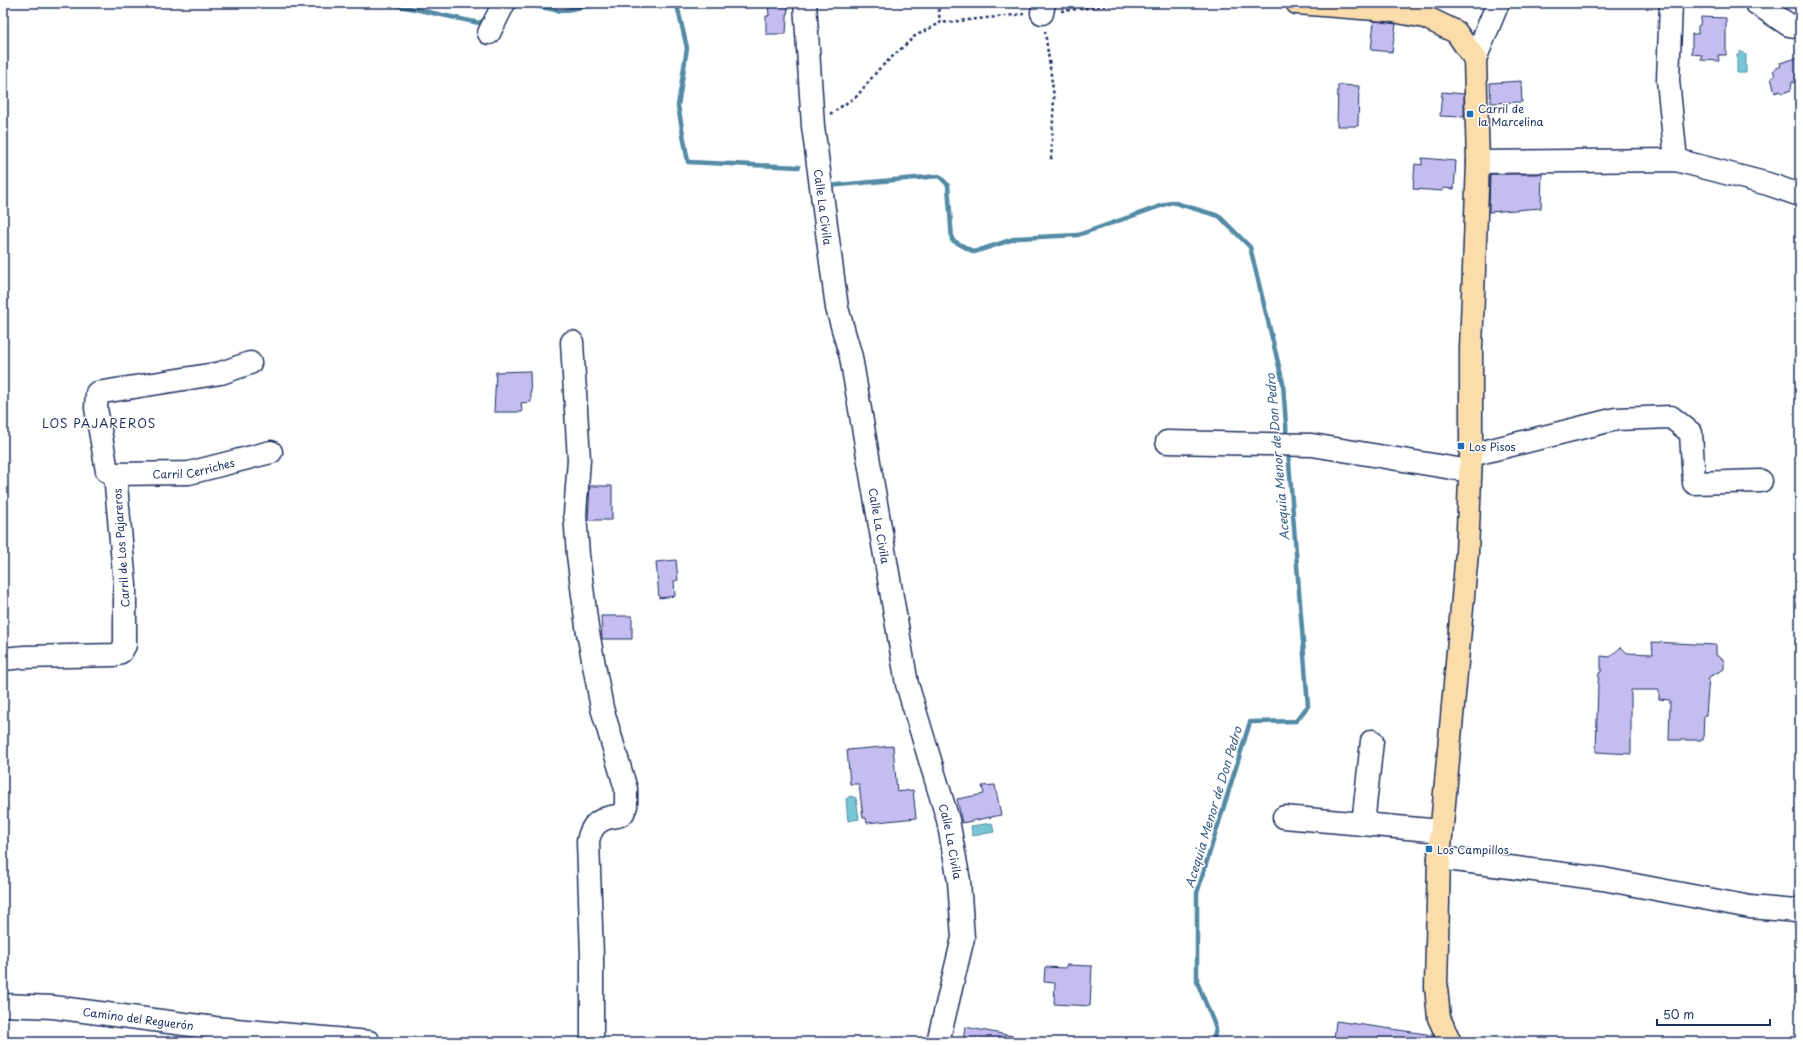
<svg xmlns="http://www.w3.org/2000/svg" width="1803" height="1045" font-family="'Playpen Sans',sans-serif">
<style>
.water{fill:#78c6d5;stroke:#538aa5}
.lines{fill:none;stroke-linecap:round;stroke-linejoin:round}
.stream{stroke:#538aa5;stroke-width:4.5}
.building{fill:#c5bdef;stroke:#1b2f5e}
.minor-casing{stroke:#1b2f5e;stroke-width:25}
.major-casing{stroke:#1b2f5e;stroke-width:25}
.path{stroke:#1b2f5e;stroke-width:2.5;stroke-dasharray:3 3;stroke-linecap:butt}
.minor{stroke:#fff;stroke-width:22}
.major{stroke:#fbddab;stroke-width:22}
.poi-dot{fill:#1f6fb2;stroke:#fff;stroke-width:1.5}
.labels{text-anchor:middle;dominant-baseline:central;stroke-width:3;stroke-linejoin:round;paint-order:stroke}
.poi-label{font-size:11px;fill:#1b2f5e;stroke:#fff;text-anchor:start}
.street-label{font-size:11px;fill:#1b2f5e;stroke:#fff}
.neighbourhood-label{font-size:12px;letter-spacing:1px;fill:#1b2f5e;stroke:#fff}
.water-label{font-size:12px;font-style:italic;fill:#375c82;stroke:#fff}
</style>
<rect width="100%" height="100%" fill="#fff"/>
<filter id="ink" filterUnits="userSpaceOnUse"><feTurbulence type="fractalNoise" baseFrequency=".025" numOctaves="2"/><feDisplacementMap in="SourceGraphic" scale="8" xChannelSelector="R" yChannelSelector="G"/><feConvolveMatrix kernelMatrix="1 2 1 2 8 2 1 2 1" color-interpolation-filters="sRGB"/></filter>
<g filter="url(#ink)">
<g class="water">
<polygon points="1740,51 1746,55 1746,73 1737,73 1737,55 1739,55"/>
<polygon points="850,796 856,798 859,819 848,821 846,799"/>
<polygon points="992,823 994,832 972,836 971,826"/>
</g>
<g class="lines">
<g class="stream">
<polyline points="387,3 479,23 488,18"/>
<polyline points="520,3 561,11 602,3"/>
<polyline points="658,3 677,5 687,48 678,106 688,162 799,167"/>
<polyline points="827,186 939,176 948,185 952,240 974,252 1017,238 1078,235 1172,202 1219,216 1250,247 1283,383 1287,439"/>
<polyline points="1213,1042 1216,1028 1197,982 1197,893 1250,722 1296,721 1308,706 1288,450"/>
</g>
</g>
<g class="building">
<polygon points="768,3 788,3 786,34 766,34 766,16 769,16"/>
<polygon points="1701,17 1726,18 1726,55 1718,55 1719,61 1701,60 1702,55 1692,54 1692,34 1698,34 1698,26 1700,25"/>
<polygon points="1374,21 1396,24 1392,52 1371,50"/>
<polygon points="1800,57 1800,84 1792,82 1791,90 1783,93 1780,91 1775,93 1771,78 1775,76 1773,70 1781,66 1780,63"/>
<polygon points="1521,81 1522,102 1491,103 1490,83"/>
<polygon points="1338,85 1359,86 1358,126 1337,126"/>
<polygon points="1442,92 1464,94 1464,117 1440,116"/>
<polygon points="1422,158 1456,161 1454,189 1443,188 1443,191 1413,189 1415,164 1422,165"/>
<polygon points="1490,174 1542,174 1541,208 1489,212"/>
<polygon points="530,371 531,402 521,403 522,412 494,412 496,372"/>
<polygon points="590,486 612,486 612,520 588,520"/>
<polygon points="676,560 678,580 674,581 675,596 659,598 656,562"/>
<polygon points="601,616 632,616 632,639 602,639"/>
<polygon points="1652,642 1716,645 1716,655 1724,660 1724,669 1709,677 1706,715 1704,715 1703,740 1669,740 1670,700 1659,699 1659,690 1631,690 1631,754 1596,752 1598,684 1599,673 1601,672 1601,656 1610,657 1621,647 1627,653 1653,654"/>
<polygon points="893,746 897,792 913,790 916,818 867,823 866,818 863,818 859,784 850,784 847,750"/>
<polygon points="995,785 1001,815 962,823 957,799 984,794 982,786"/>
<polygon points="1066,965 1092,966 1090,1006 1054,1004 1055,983 1044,982 1045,967 1066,968"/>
<polygon points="1336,1021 1433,1035 1433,1042 1350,1042 1334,1040"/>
<polygon points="965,1027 1013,1036 1013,1042 963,1042"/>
</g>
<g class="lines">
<defs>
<g id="minor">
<path id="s1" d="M805,3l8,123 24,182 14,49 56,327 41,136 11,61 4,57 -25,104"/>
<polyline points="1671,3 1668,80 1676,160"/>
<polyline points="1756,3 1789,25 1800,27"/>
<polyline points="1042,13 1044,3"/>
<polyline points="489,33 504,3"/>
<polyline points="1475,59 1498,3"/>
<polyline points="1478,162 1676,160 1768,184 1800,195"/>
<path d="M572,342l7,118 -4,54 3,41 9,72 15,81 24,81v17l-3,7c-4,4 -6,3 -12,4 -14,3 -20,10 -23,24l4,115v86"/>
<polyline points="1167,442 1312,445 1470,471"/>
<polyline points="1471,455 1616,419 1671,417 1691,433 1694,483 1761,481"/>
<path id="s2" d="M115,474l74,-1 82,-21"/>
<polyline points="3,659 24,657 114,655 121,652 125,645 125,585 115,474 107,471 96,408 97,393 221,373 250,363"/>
<polyline points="1284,817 1430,830 1441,828"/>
<polyline points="1363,824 1372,741"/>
<polyline points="1439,858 1603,879 1750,907 1796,911 1800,908"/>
<path id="s3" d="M3,1005l50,2 162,21 154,14"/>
</g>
<polyline id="major" points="1297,3 1388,10 1425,17 1456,32 1475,59 1478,162 1471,348 1471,455 1467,553 1439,858 1436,987 1439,1018 1450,1042"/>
</defs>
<use href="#minor" class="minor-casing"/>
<use href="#major" class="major-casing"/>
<g class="path">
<polyline points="938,3 940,23 1024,14"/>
<polyline points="1061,11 1128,3"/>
<polyline points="1045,31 1054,97 1051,162"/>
<polyline points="830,114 857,96 879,69 915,36 940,23"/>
</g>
<use href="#minor" class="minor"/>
<use href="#major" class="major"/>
</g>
</g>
<g class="poi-dot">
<rect x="1466" y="110" width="8" height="8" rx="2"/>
<rect x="1457" y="442" width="8" height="8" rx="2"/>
<rect x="1425" y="845" width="8" height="8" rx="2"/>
</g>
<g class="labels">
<g class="poi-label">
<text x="1478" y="108">Carril de<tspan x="1478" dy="13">la Marcelina</tspan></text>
<text x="1469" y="446">Los Pisos</text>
<text x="1437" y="849">Los Campillos</text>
</g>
<g class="street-label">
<text stroke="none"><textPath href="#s1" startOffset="205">Calle La Civila</textPath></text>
<text stroke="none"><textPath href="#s2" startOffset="79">Carril Cerriches</textPath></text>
<text stroke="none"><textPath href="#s1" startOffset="529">Calle La Civila</textPath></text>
<text transform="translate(121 548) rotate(-94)">Carril de Los Pajareros</text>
<text stroke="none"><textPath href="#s1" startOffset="853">Calle La Civila</textPath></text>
<text stroke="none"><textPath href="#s3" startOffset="136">Camino del Reguerón</textPath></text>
</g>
<g class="neighbourhood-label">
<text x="99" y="423">LOS PAJAREROS</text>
</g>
<g class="water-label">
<text transform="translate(1277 457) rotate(-95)">Acequia Menor de Don Pedro</text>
<text transform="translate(1213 807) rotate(-73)">Acequia Menor de Don Pedro</text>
</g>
</g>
<rect width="1803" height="1045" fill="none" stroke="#fff" stroke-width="16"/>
<rect x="8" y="8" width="1787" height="1029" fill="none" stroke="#1b2f5e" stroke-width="1.5" filter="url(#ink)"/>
<path d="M1657 1019v6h113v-6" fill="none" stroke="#1b2f5e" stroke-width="2"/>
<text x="1663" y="1019" font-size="12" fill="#1b2f5e" stroke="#ffffff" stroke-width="3" paint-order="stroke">50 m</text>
</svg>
